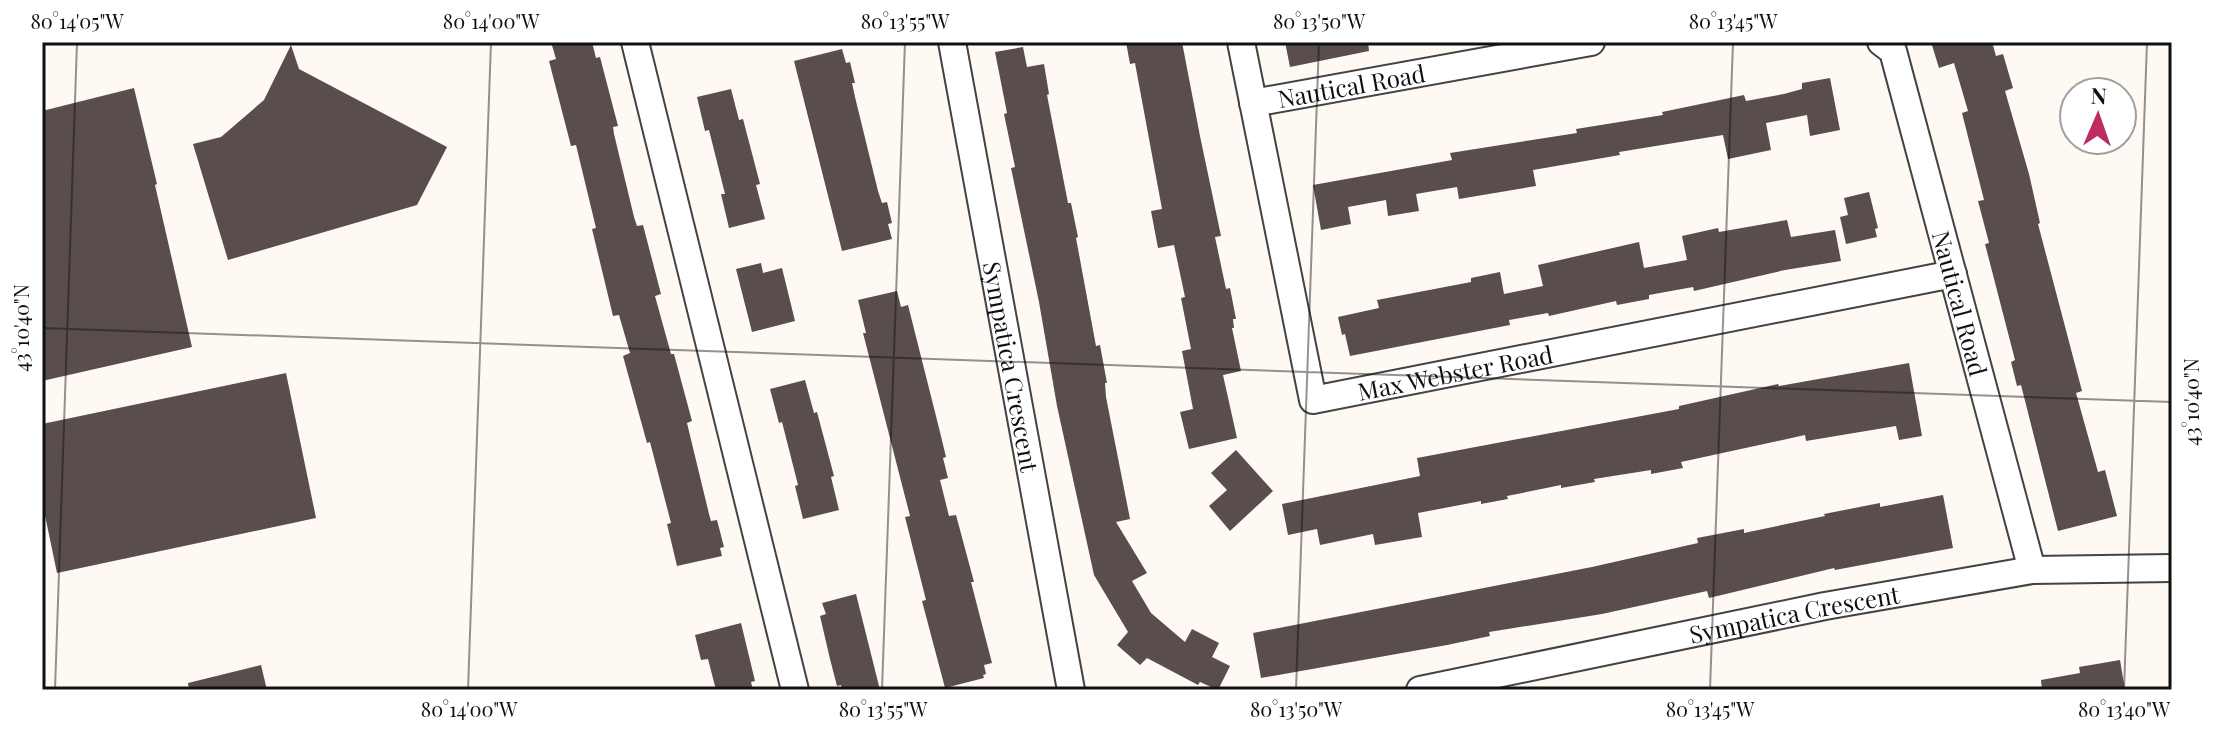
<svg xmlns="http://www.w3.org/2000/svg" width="2214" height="732" font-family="'Playfair Display',serif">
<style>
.building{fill:#594d4d}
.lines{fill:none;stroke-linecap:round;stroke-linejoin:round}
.minor-casing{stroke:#434343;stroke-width:30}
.minor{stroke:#fff;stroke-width:26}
.ticks{fill:none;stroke:#101010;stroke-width:2;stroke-opacity:0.45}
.labels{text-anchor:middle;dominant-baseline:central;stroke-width:8;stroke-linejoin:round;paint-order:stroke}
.street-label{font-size:24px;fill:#101010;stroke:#fff}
.neatline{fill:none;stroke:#101010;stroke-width:3}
.ticks-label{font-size:20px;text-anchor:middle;fill:#101010}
</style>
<rect width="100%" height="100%" fill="#fff9f4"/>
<g class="building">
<polygon points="551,42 592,42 596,58 600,57 618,126 613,127 614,134 634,217 637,226 643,225 661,294 655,296 671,354 674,354 685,395 692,421 687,423 709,514 711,521 717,520 724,547 720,548 722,556 677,566 667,524 671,523 650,442 647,443 623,356 630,353 619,315 613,316 592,229 596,228 576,145 571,146 549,61 556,59"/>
<polygon points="1126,42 1182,42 1200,136 1221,236 1215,237 1226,289 1230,288 1236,319 1233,319 1234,328 1232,328 1241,371 1223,375 1237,438 1189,449 1180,412 1193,409 1182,351 1191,349 1181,298 1185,297 1174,245 1158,248 1151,211 1162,209 1135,63 1130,64"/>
<polygon points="1285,42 1368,42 1369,51 1290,67"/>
<polygon points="1931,42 1992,42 1996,56 2003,54 2013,88 2005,91 2029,174 2040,223 2038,224 2082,391 2076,393 2098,472 2105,470 2117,516 2058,531 2021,385 2017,386 2011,362 2015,360 1985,244 1989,243 1978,201 1984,200 1962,113 1968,111 1954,63 1939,68"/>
<polygon points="291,45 299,69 447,147 417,205 228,260 193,144 221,137 264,100"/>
<polygon points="1023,47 1027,67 1044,64 1049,94 1047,95 1068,203 1071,203 1078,237 1076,238 1096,346 1100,345 1107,383 1105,383 1106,397 1130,519 1116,522 1147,573 1132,581 1151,613 1185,642 1192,629 1219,643 1212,657 1230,666 1218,690 1200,682 1198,685 1147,658 1140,665 1117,645 1128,632 1094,575 1057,406 1039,302 1011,168 1015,167 1004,114 1007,113 995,52"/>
<polygon points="842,49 846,63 850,62 855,83 852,83 855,97 878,191 882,203 887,202 892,223 888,224 892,239 842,251 794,61"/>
<polygon points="1830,78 1840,130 1810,136 1807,115 1766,123 1771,150 1728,159 1723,135 1619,152 1620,155 1533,170 1536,186 1459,199 1457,187 1416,194 1419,211 1388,216 1386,200 1348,207 1351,224 1321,230 1313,185 1452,160 1450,153 1577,133 1576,129 1663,115 1662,112 1744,95 1746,101 1784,94 1802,89 1802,83"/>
<polygon points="134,88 157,184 155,185 192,347 42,381 42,111"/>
<polygon points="731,89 739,120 743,119 760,184 756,185 765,219 729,228 721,194 725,194 709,130 705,131 697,97"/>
<polygon points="1869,192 1878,228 1875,229 1877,237 1846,244 1840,217 1848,215 1844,198"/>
<polygon points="1787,220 1791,237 1835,230 1841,261 1785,270 1694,291 1693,287 1649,295 1649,299 1617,305 1616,301 1549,316 1548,313 1509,320 1510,325 1350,356 1345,334 1342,335 1338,317 1379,308 1377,300 1471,282 1471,278 1500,272 1504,294 1543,286 1538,265 1639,242 1644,268 1687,260 1682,236 1718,228 1719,232"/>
<polygon points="761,263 763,273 782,268 795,321 752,332 736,269"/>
<polygon points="897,291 901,307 908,305 939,428 946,457 943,458 948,478 940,480 949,516 956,515 974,582 971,582 992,663 984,665 986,674 983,675 984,678 945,688 922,601 926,600 905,517 910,516 863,333 866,333 858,300"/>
<polygon points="1909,363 1922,436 1899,440 1896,426 1806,441 1805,435 1681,462 1683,468 1651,474 1651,470 1594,479 1595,482 1561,488 1561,485 1507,496 1508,499 1481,504 1481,501 1418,513 1422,537 1375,545 1373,534 1320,545 1317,529 1288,535 1282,504 1420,476 1417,458 1679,409 1679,406 1778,384 1779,386"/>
<polygon points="286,373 316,518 57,573 42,501 42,424"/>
<polygon points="805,380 814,413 817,412 834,476 831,477 839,510 803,519 795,486 798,485 782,422 779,423 770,389"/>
<polygon points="1236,450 1273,491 1230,531 1209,506 1227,490 1211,473"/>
<polygon points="1943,495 1953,548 1835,570 1834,568 1709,598 1707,591 1602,614 1489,632 1490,636 1447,645 1261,678 1253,633 1592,567 1698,543 1697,538 1744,529 1744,533 1825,516 1824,514 1880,503 1880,507"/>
<polygon points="856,594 880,690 842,690 841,685 837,686 830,659 820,616 826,614 822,603"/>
<polygon points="741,623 755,681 751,682 753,690 716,690 708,659 701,660 695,635"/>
<polygon points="2120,660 2125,690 2042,690 2041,680 2080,673 2079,667"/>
<polygon points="261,665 267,690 189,690 188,683"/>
</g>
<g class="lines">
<defs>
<g id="minor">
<polyline points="635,42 795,690"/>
<path id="s1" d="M952,42l119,648"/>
<path id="s2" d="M1241,42l72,358 640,-126"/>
<path id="s3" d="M1881,42l12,9 139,519"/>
<path id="s4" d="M1253,103l338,-61"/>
<path id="s5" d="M1420,690l405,-84 207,-36 140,-2"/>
</g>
</defs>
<use href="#minor" class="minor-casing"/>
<use href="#minor" class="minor"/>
</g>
<path class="ticks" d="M42,328l2130,74M55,690l22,-648M468,690l23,-648M882,690l23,-648M1296,690l23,-648M1710,690l23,-648M2124,690l23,-648"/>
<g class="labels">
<g class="street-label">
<text stroke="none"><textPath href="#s4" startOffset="100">Nautical Road</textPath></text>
<text stroke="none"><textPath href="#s3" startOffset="276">Nautical Road</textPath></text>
<text stroke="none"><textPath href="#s1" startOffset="330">Sympatica Crescent</textPath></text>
<text stroke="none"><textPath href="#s2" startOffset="510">Max Webster Road</textPath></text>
<text stroke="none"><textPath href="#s5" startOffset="382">Sympatica Crescent</textPath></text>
</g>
</g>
<rect width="2214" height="732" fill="none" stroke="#ffffff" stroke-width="88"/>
<g transform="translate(2098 116) rotate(2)"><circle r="38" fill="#ffffff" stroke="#9f9f9f" stroke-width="2"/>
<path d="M0-6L14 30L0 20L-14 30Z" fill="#bd2b62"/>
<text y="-12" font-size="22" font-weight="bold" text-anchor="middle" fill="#101010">N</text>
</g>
<rect x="44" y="44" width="2126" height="644" class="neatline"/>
<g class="ticks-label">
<text x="77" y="29">80°14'05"W</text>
<text x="491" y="29">80°14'00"W</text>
<text x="905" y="29">80°13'55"W</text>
<text x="1319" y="29">80°13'50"W</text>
<text x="1733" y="29">80°13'45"W</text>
<text transform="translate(22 328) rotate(-90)" y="7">43°10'40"N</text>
<text transform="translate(2192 402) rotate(-90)" y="7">43°10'40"N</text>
<text x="469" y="717">80°14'00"W</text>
<text x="883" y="717">80°13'55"W</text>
<text x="1296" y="717">80°13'50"W</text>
<text x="1710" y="717">80°13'45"W</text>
<text x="2124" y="717">80°13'40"W</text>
</g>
</svg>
